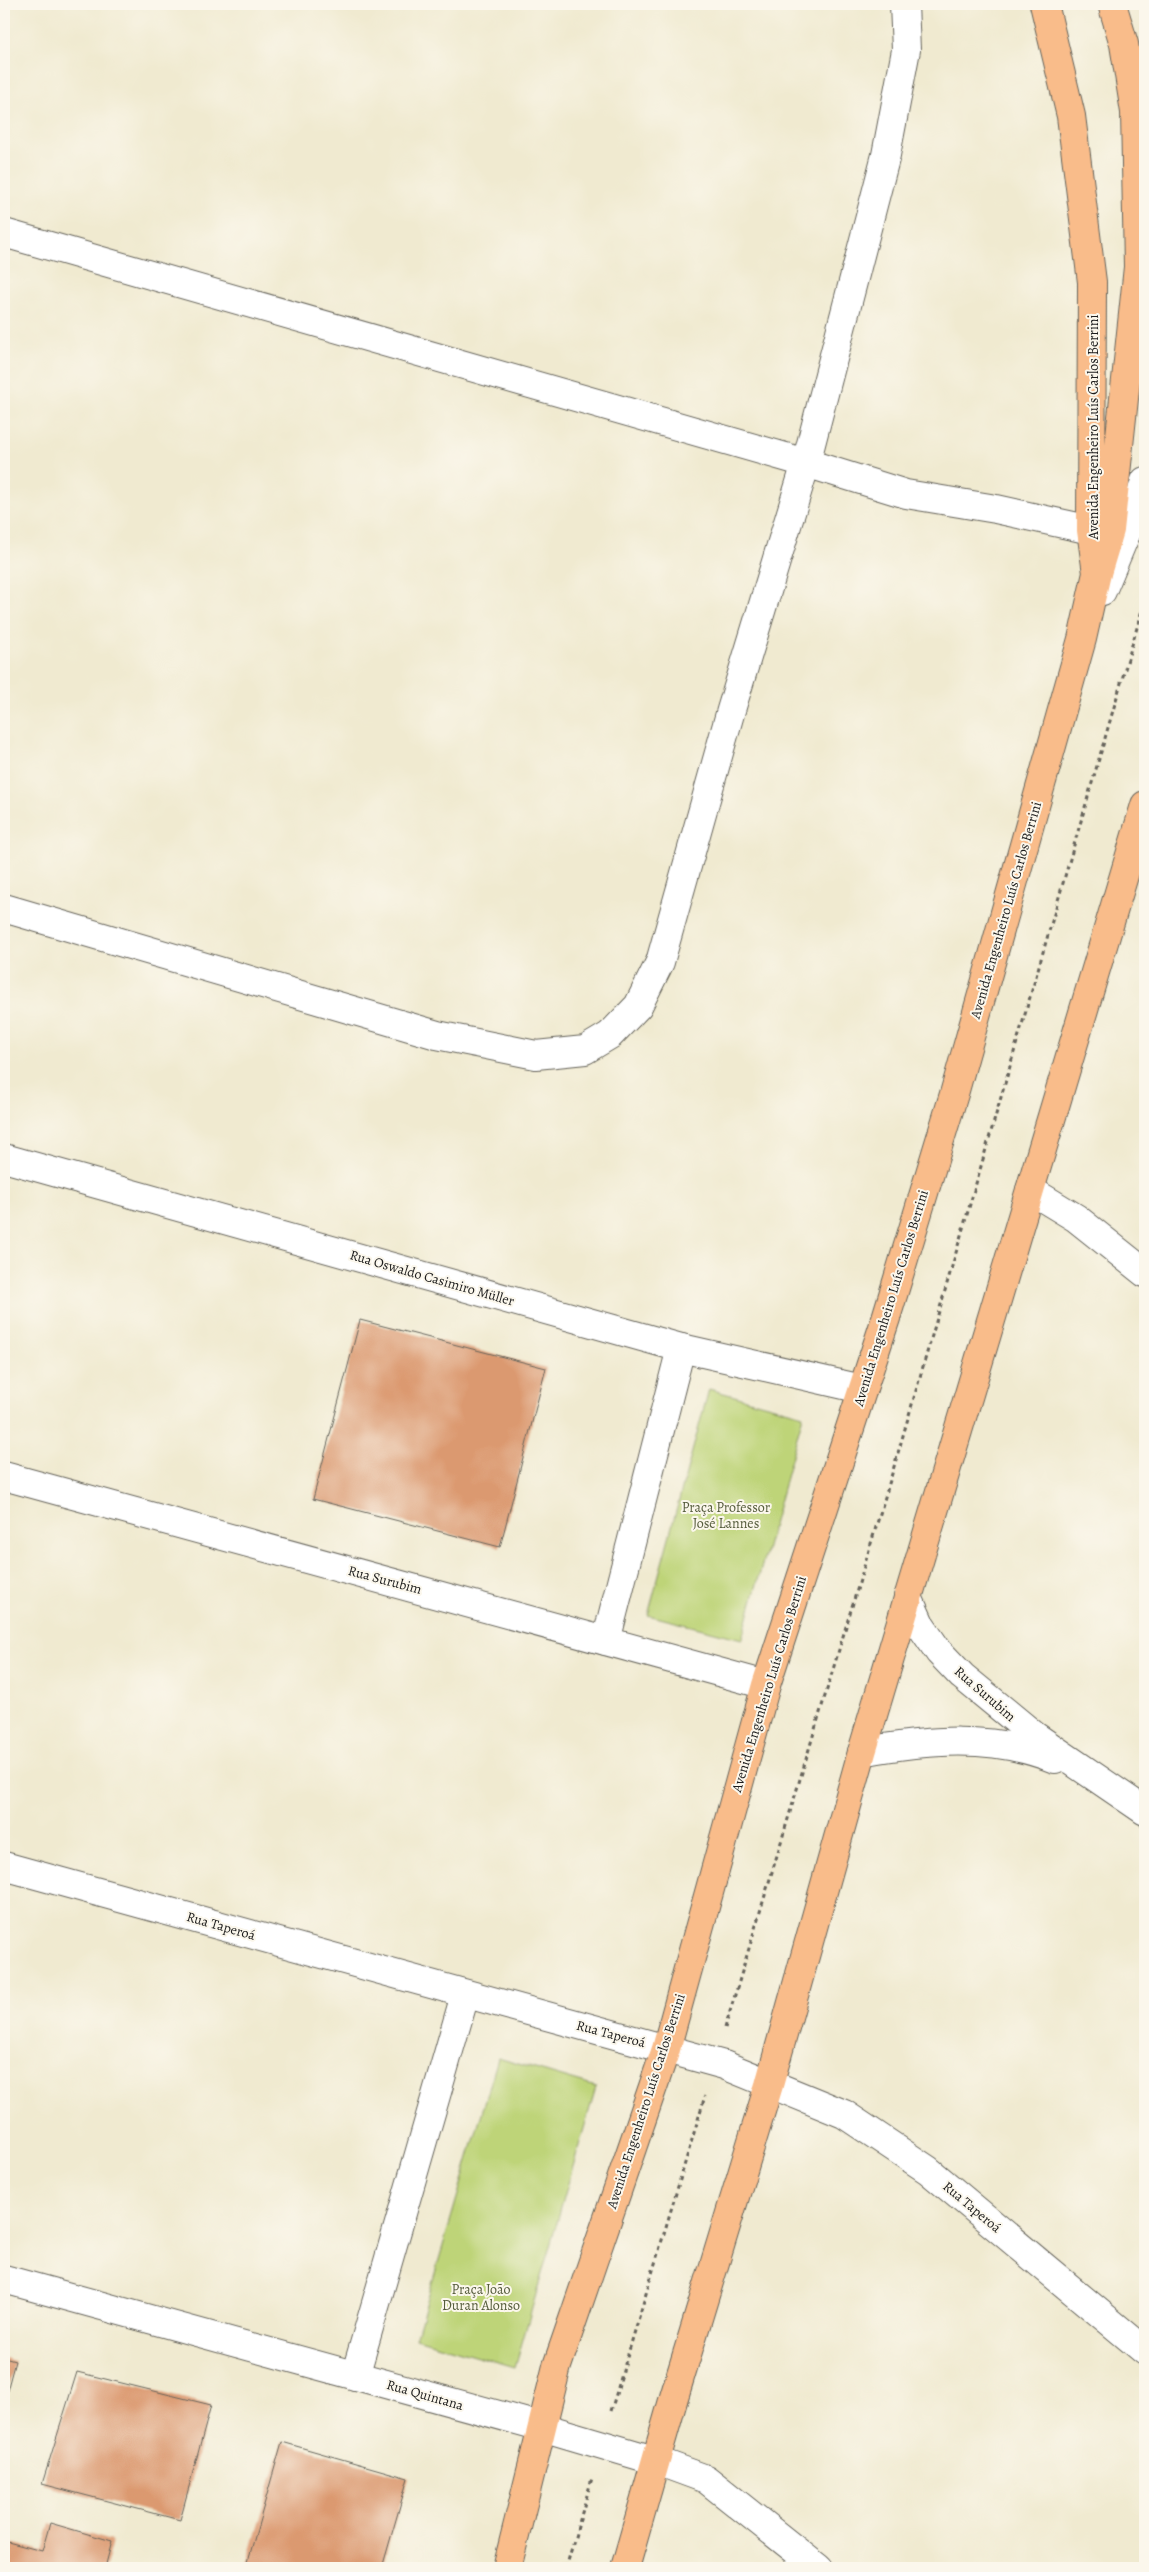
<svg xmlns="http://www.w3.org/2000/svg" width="1149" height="2572" font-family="Alegreya,serif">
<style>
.green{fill:#bed478;stroke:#6d784a}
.building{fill:#db996f}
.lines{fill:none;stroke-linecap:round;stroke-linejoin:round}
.minor-casing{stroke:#66645b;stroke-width:30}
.major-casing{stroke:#66645b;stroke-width:30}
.highway-casing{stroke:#66645b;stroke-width:30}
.path{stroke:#66645b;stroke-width:3;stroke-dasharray:4 4;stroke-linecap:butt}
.minor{stroke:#fff;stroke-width:28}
.major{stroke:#f9bc8a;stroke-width:28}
.highway{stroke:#f9bc8a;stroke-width:28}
.labels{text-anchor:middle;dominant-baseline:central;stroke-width:4;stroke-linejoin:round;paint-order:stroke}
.street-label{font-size:14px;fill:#1c1c1c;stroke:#fbf7ec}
.park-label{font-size:14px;fill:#555c3c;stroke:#fbf7ec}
</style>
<rect width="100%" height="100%" fill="#fbf7ec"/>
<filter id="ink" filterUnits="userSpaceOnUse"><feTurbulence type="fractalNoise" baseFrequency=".02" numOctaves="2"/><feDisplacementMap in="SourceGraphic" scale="10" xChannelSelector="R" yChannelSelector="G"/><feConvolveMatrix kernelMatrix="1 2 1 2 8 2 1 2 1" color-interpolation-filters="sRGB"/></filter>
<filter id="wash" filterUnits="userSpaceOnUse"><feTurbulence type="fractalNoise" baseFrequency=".0096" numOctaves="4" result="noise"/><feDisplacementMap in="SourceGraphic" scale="20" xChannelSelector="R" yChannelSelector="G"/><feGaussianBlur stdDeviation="1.12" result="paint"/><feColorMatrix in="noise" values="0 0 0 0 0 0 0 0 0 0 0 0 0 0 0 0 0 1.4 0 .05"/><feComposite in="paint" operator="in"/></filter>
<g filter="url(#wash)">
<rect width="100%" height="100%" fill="#f0ead0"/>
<g class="green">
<polygon points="709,1389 803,1415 742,1639 648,1615"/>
<polygon points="498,2058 596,2087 515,2367 416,2338"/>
</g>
<g id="blocks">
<g class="building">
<polygon points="360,1320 546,1368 500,1547 313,1499"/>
<polygon points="4,2358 15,2361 4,2402"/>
<polygon points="77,2372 211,2405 180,2520 42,2484"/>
<polygon points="282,2442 408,2478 382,2568 246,2568"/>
<polygon points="50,2523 112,2541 105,2568 4,2568 4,2541 42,2551"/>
</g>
</g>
</g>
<g filter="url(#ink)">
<use href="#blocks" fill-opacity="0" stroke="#66645b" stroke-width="1"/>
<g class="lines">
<defs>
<g id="minor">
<polyline points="4,233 806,463 906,494 996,509 1091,530"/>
<polyline points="1102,591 1138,505 1145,481"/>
<polyline points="4,908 437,1035 536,1055 585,1050 610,1035 638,1006 660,962 731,710 806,463 886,155 906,50 904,4"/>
<polyline points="4,1158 681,1348 862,1389"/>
<polyline points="1030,1190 1076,1218 1145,1273"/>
<polyline points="4,1476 766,1685"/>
<polyline points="908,1597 921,1626 939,1652 962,1676 1035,1736 1145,1811"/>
<polyline points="606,1641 681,1348"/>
<path d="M862,1752c64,-12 131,-18 193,7"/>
<polyline points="4,1866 724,2065 844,2114 928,2170 1145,2351"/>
<polyline points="4,2279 542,2427 657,2461 706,2479 818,2568"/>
<polyline points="355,2376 465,1995"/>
</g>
<g id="major">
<polyline points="507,2568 557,2366 666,2049 766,1685 886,1318 954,1094 1082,639 1097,573 1091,530 1092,282 1071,116 1044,4"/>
<polyline points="625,2568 674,2397 769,2085 862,1752 1145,805"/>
</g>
<polyline id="highway" points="1097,573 1110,530 1138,267 1135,112 1124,44 1112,4"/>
</defs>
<use href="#minor" class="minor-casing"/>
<use href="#major" class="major-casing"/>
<use href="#highway" class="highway-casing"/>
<g class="path">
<polyline points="725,2028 891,1477 1145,600"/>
<polyline points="611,2411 705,2096"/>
<polyline points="566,2568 592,2478"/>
</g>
<use href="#minor" class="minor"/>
<use href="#major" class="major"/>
<use href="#highway" class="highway"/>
</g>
</g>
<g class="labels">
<g class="street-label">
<text transform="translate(1093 427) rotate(-90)">Avenida Engenheiro Luís Carlos Berrini</text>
<text transform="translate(1006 910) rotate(-74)">Avenida Engenheiro Luís Carlos Berrini</text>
<text transform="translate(432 1278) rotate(16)">Rua Oswaldo Casimiro Müller</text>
<text transform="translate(891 1298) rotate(-73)">Avenida Engenheiro Luís Carlos Berrini</text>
<text transform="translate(385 1580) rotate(15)">Rua Surubim</text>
<text transform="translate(769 1684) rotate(-73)">Avenida Engenheiro Luís Carlos Berrini</text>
<text transform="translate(985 1694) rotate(41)">Rua Surubim</text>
<text transform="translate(221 1926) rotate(16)">Rua Taperoá</text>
<text transform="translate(611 2034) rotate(15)">Rua Taperoá</text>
<text transform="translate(646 2101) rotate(-72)">Avenida Engenheiro Luís Carlos Berrini</text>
<text transform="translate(972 2207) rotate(40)">Rua Taperoá</text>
<text transform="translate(425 2395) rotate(16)">Rua Quintana</text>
</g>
<g class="park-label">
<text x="726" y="1507">Praça Professor<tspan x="726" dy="16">José Lannes</tspan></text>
<text x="481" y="2289">Praça João<tspan x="481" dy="16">Duran Alonso</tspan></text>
</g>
</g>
<rect width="1149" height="2572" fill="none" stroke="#fbf7ec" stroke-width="20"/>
</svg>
